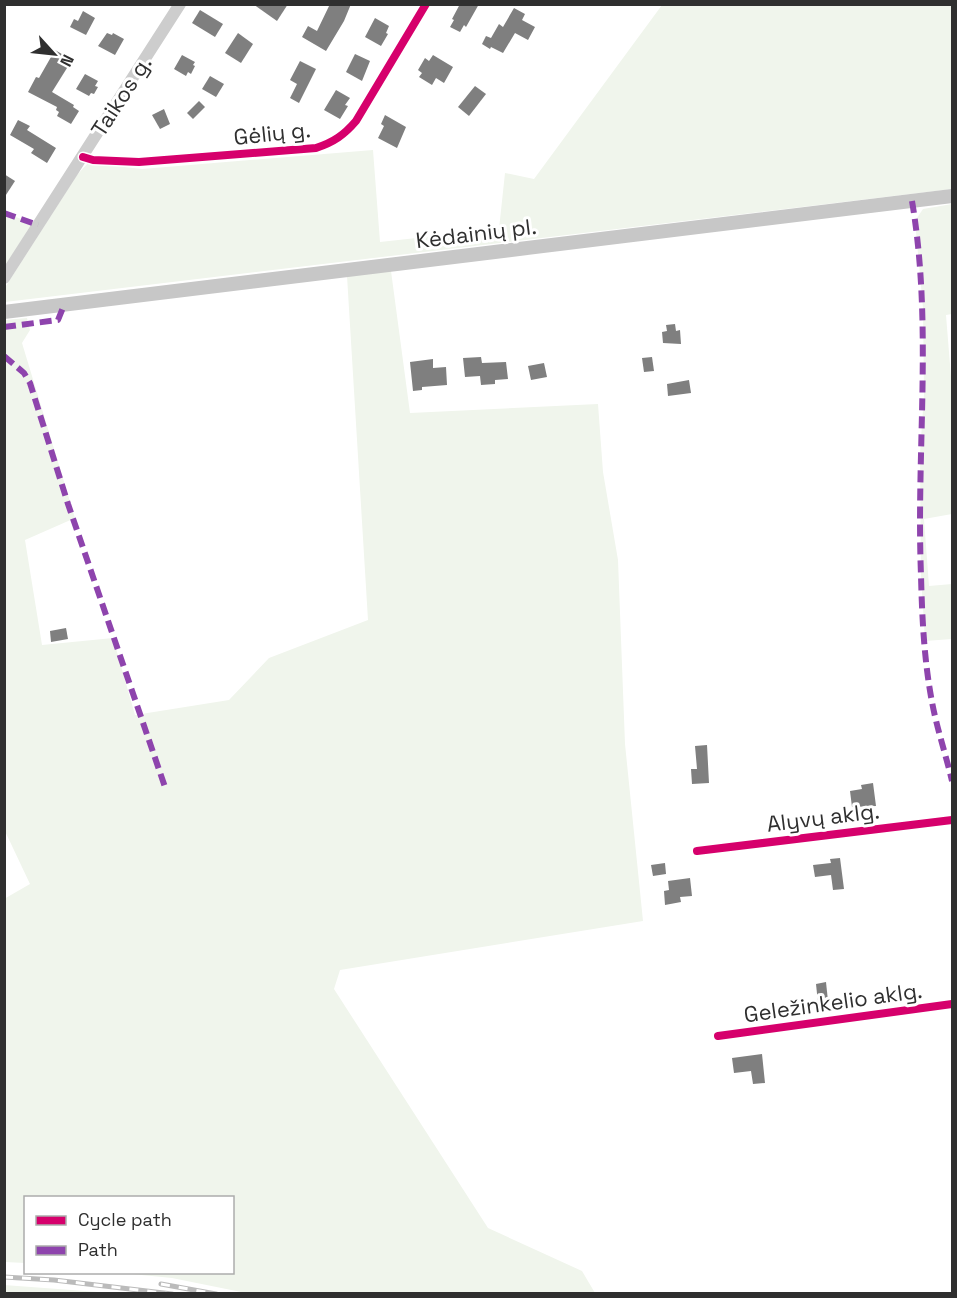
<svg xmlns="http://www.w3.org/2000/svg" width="957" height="1298" font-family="'Space Grotesk',sans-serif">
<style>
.green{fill:#f0f5ec}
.building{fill:#7f7f7f}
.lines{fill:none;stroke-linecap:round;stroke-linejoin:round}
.minor{stroke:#d4d4d4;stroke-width:8}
.secondary{stroke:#cdcdcd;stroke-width:12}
.primary{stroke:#c7c7c7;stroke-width:14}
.rail-casing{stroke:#bbb;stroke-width:5}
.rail{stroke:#fff;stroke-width:3;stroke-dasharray:9;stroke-linecap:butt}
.quiet{stroke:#8e44ad;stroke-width:6;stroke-dasharray:12 6;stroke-linecap:butt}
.cycleway-casing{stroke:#fff;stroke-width:11}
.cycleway{stroke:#d6006c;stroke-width:8}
.labels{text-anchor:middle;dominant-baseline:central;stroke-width:6;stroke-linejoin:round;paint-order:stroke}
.street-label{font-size:22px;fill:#2f2f2f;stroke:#fff}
</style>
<rect width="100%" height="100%" fill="#fff"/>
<g class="green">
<polygon points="662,5 952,5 952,189 5,302 4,289 77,175 88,163 142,169 373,150 380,242 499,229 505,173 534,179"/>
<polygon points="952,204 952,314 946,315 951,377 952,377 952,514 924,519 929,586 952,584 952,639 925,641 921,575 920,454 924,394 923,308 915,221 923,209"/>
<polygon points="5,213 32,223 5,267"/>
<polygon points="391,271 410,413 598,404 603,472 618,560 625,744 643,921 340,970 334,989 488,1228 582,1271 595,1293 251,1294 172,1278 121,1273 232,1272 232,1198 26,1198 25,1263 5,1262 4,899 30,884 4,829 5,320 27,318 30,330 22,343 75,518 25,540 42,645 113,638 135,715 229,700 269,658 368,620 347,276"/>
<polygon points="4,1285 112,1293 5,1293"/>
</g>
<g class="building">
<polygon points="253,4 288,4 277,21"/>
<polygon points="330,4 351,4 344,21 326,51 302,37 308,26 317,31"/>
<polygon points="460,4 479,4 466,27 464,25 460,32 450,27 454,20 452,19"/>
<polygon points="514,8 525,14 522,20 535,27 528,40 515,33 503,53 491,47 490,49 482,44 486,36 491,38 499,24 503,27"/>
<polygon points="200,10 223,24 215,37 192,23"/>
<polygon points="83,11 95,18 86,35 70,27 74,19 78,21"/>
<polygon points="375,18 389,26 386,33 388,34 381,46 365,37"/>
<polygon points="107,33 112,35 113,33 124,39 115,55 98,46"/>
<polygon points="238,33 253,44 241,63 225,53"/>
<polygon points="55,50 72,60 52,92 74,105 73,107 79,111 71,124 57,116 59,112 56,110 57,107 28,92 36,77 39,78"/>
<polygon points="355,54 370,61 362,81 346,72"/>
<polygon points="182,55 195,62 193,65 195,66 191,74 188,72 186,76 174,69"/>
<polygon points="433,55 453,67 444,83 436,78 432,85 419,77 422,73 418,70 425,58 429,61"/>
<polygon points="300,61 316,69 299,103 290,98 297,84 290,80"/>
<polygon points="85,74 98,81 95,86 98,87 94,94 91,93 89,96 76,89"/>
<polygon points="210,76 224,84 216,97 202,89"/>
<polygon points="475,86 486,94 469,116 458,107"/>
<polygon points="336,90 350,98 345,105 348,106 340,119 324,110"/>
<polygon points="199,101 205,107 193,119 187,113"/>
<polygon points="164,109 170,124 160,129 152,115"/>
<polygon points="385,115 406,127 397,148 378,138 384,126 381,124"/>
<polygon points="18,120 30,126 27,130 56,148 47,163 31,153 34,149 10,135"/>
<polygon points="4,174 15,181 4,198"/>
<polygon points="675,324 676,331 680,330 681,344 663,343 662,332 667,331 666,325"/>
<polygon points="481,357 482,363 506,362 508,379 495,380 495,384 481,385 480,376 465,377 463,358"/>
<polygon points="652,357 654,371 644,372 642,358"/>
<polygon points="433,359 433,368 446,367 447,385 422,387 422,390 413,391 410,362"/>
<polygon points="544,363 547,377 531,380 528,366"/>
<polygon points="689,380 691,393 668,396 667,384"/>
<polygon points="66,628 68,639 51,642 50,631"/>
<polygon points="707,745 709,783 692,784 691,769 697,769 695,746"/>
<polygon points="873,783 876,806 852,807 850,791 862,789 861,785"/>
<polygon points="840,858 844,889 833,890 831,875 815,877 813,865 831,863 830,859"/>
<polygon points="665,863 666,874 653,876 651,865"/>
<polygon points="690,878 692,896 680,897 681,902 665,905 664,891 669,890 668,881"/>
<polygon points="826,982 828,1001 818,1003 816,984"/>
<polygon points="762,1054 765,1083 753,1084 751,1071 734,1073 732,1058"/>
</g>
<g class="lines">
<g class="minor">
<path d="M83,157l10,3 46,2 177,-14c18,-6 28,-13 40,-27l70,-117"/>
<polyline points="697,851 952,820"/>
<polyline points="718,1036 952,1004"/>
</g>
<polyline class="secondary" points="4,278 180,4"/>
<polyline class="primary" points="4,312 952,196"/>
<defs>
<g id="rail">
<polyline points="4,1277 54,1280 172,1294"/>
<polyline points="161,1284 216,1294"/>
</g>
</defs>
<use href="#rail" class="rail-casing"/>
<use href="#rail" class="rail"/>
<g class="quiet">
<path d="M912,201c21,124 4,249 9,374 1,42 3,85 11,127 5,27 14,53 20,79"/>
<polyline points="4,213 38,225"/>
<polyline points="4,327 58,320 64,305"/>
<polyline points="4,356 24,373 30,383 68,504 165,787"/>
</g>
<defs>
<g id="cycleway">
<path d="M83,157l10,3 46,2 177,-14c18,-6 28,-13 40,-27l70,-117"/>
<polyline points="697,851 952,820"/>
<polyline points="718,1036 952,1004"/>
</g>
</defs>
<use href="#cycleway" class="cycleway-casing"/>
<use href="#cycleway" class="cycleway"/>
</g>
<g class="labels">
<g class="street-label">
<text transform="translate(121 96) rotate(-57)">Taikos g.</text>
<text transform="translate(272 133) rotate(-6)">Gėlių g.</text>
<text transform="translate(476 233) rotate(-7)">Kėdainių pl.</text>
<text transform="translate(823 817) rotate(-7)">Alyvų aklg.</text>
<text transform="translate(833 1002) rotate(-8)">Geležinkelio aklg.</text>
</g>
</g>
<rect width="957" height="1298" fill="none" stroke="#2f2f2f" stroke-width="12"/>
<rect x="24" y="1196" width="210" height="78" fill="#ffffff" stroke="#acacac" stroke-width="1.5"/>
<rect x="36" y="1216" width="30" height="9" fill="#d6006c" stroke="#acacac" stroke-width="1.5"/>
<text x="78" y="1226" font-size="18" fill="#2f2f2f">Cycle path</text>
<rect x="36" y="1246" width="30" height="9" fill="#8e44ad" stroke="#acacac" stroke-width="1.5"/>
<text x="78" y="1256" font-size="18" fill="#2f2f2f">Path</text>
<g transform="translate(54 54) rotate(117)" stroke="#ffffff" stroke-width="4.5" paint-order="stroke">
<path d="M0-4.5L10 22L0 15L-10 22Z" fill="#2f2f2f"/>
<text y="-9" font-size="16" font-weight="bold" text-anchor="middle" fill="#2f2f2f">N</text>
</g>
</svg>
